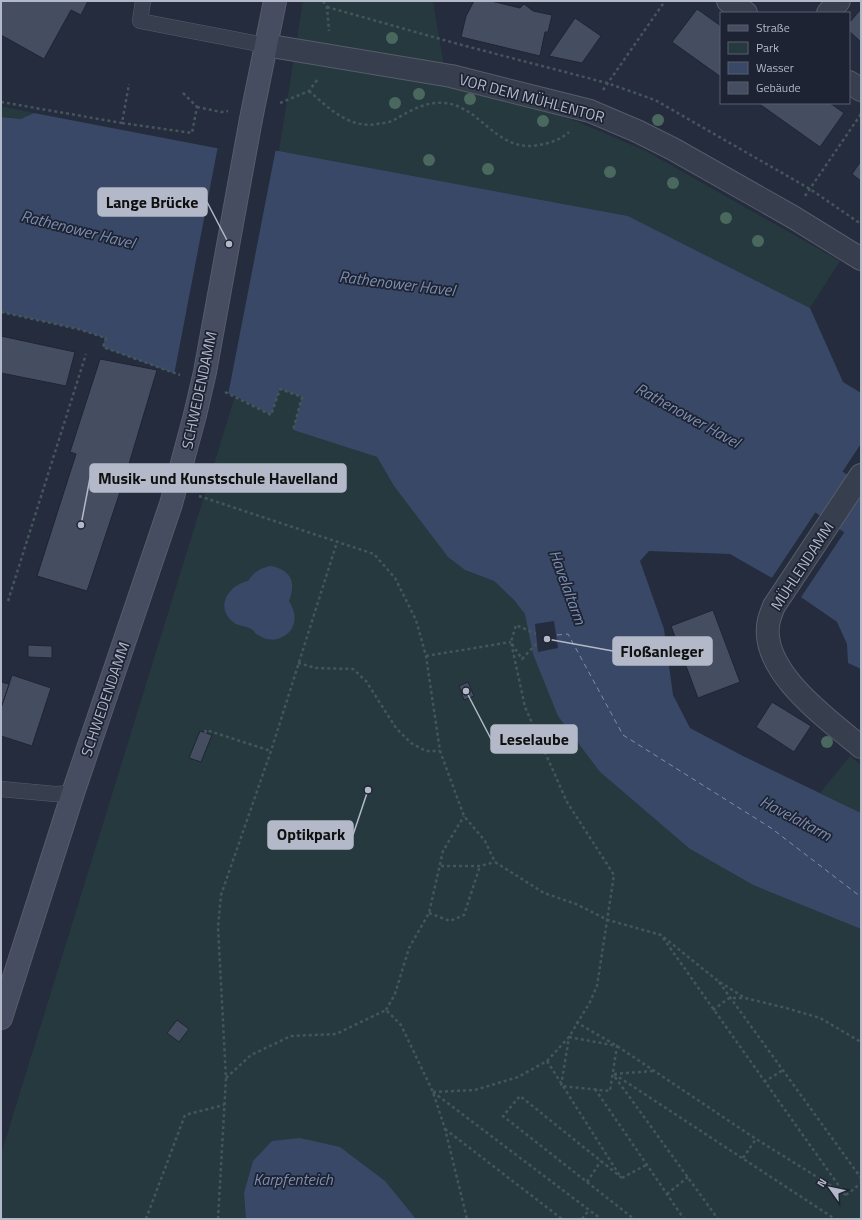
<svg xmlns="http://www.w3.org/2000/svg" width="862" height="1220" font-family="'Titillium Web',sans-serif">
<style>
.green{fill:#26393e}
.water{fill:#394866}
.pier{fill:#242c3d}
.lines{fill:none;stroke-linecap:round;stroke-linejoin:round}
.river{stroke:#394866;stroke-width:49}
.ferry{stroke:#7c8db0;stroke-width:1;stroke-dasharray:5 4;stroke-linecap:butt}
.building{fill:#454d61;stroke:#1f2534}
.service-casing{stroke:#565c6b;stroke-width:16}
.minor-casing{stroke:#565c6b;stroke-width:24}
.secondary-casing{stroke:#565c6b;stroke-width:24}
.path{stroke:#44565b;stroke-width:2.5;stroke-dasharray:3 3;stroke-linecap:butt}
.service{stroke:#373e4d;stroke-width:15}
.minor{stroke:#373e4d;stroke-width:22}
.secondary{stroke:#464d60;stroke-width:22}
.secondary-bridge-casing{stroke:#565c6b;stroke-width:24;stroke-linecap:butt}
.secondary-bridge{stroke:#464d60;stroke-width:22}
.tree{fill:#4a685e}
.labels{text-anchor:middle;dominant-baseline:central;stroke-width:3.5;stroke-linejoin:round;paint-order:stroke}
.street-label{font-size:15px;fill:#b3b9c8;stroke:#1d2332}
.water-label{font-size:16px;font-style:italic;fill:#7c8db0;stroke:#1d2332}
.leader{fill:none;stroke:#b3b9c8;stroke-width:1.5}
.callout-dot{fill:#b3b9c8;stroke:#1d2332;stroke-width:1.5}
.callout{fill:#b3b9c8;stroke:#b3b9c8;stroke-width:1.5}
.callout-label{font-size:16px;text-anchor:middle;font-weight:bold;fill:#111}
</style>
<rect width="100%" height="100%" fill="#242c3d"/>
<g class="green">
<polygon points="303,1 433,1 446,79 576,121 646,151 840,261 810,308 628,216 279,151"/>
<polygon points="1,106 34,113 22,119 1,117"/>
<polygon points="280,389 302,397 293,430 377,457 394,486 465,570 494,581 514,600 526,614 533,654 600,772 690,849 753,885 861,929 861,1219 416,1219 415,1217 244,1193 246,1219 1,1219 1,1154 235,396 271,415"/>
<polygon points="850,756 861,765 861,813 820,793"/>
</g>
<g class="water">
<polygon points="34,113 216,148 279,151 628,216 810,308 843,382 861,393 861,444 772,578 730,554 649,551 640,561 664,629 673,695 690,728 743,756 861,813 861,929 753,885 690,849 600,772 558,716 533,654 525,614 514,600 494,581 465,570 448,557 394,486 377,457 293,430 302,397 280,389 271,415 235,396 103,347 105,338 78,329 1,312 1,117 21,119"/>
<polygon points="861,507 861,669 848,663 847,644 837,622 801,597"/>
<path d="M271,566c21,4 25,17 18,35 6,10 8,19 2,29 -8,10 -22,13 -33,5 -3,-1 -4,-5 -7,-6 -6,-4 -13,-2 -19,-8 -17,-15 -3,-36 16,-40 6,-9 12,-13 23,-15z"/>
<polygon points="300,1138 340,1147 385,1181 416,1219 246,1219 244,1193 253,1161 272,1141"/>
</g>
<g class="pier">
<polygon points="218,146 276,148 228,395 174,375"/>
<polygon points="861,444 861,447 773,579 772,578"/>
<polygon points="861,505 861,507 801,597 799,596"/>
<polygon points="554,621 558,648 538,652 535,624"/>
</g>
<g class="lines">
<polyline class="river" points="769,459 829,492 861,514"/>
<polyline class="ferry" points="557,635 568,634 623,735 771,828 861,897"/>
</g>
<g class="building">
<polygon points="1,1 88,1 81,15 71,10 44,59 1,35"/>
<polygon points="474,1 491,1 520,8 524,4 533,11 552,15 548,32 545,32 540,56 461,37 466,16"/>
<polygon points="697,9 721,26 721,77 672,42"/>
<polygon points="861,9 861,42 849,31 849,23"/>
<polygon points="575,18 601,36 582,63 549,56"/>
<polygon points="758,103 830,103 844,113 820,147"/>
<polygon points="861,161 861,181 852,174"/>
<polygon points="1,336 75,352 66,386 1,373"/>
<polygon points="100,359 157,370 126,474 87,591 37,576 76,454 70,452"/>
<polygon points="713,610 740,682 698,698 671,626"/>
<polygon points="28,645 52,646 52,658 28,657"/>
<polygon points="12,675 51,688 32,746 1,736 1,708"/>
<polygon points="1,682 9,684 1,708"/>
<polygon points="468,682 474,696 464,700 459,686"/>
<polygon points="772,702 811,726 794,752 756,727"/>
<polygon points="200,731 212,735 201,762 189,758"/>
<polygon points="177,1020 189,1029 179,1042 167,1033"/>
</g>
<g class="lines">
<defs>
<g id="service">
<polyline points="143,1 140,21 265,45"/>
<polyline points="1,789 55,794 73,793"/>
</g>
<g id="minor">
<polyline points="728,1 746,13"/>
<polyline points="828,13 839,1"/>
<polyline points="265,45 451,76 590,111 637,131 673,149 793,217 861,259"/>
<polyline points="849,82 861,90"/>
<path d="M861,475l-87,131c-2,5 -4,10 -5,14 -12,50 60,100 92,127"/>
</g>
<g id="secondary">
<polyline points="251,119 275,1"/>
<polyline points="1,1018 73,793 171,504 195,415"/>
</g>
</defs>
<use href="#service" class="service-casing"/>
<use href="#minor" class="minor-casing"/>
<use href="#secondary" class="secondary-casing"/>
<g class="path">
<polyline points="323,1 327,7 329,31"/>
<polyline points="327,7 458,44 607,83 655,100 810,189 861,224"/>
<polyline points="603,90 665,1"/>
<path d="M309,91c20,17 40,38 68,33 5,-1 10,-1 15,-3 17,-9 32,-20 53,-18 37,4 51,50 94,42 11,-2 21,-5 30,-13"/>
<polyline points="1,102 122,123 129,84"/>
<polyline points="280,103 309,91 317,80"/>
<polyline points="197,107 221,112 228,111"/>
<polyline points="122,123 192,133 197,107 181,91"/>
<polyline points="805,196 861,114"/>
<polyline points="1,312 78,329 106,338 103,347 180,375"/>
<polyline points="225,392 271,415 280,389 302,397 293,430"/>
<polyline points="199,496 374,554 395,578 416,620 426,656 440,751 464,816 485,841 495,862 544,893 576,904 608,920 661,935 718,981 745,998 786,1008 820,1018 861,1042"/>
<polyline points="8,601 86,354"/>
<polyline points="512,644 522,659 537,643"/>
<polyline points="426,656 511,642"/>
<polyline points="298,663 316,668 353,669 366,681 396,728 411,743 426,751 440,751"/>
<polyline points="205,733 206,730 271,751"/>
<polyline points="441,866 480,866 495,862"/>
<polyline points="429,913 450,921 464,915 480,866"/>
<polyline points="663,938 844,1193"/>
<polyline points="719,982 861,1178"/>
<polyline points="386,1010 395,994 409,948 429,913 443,851 464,816"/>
<polyline points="713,1010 729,998 744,998"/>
<polyline points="576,1022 617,1046 756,1139 846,1195"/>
<polygon points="569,1037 617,1046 610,1091 561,1086"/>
<polyline points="547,1061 620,1176"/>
<polyline points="614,1074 835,1219"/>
<polyline points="614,1074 653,1071"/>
<polyline points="615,1077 718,1219"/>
<polyline points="226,1078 251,1055 291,1036 336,1034 386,1010 401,1025 433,1092 445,1129 467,1219"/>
<polyline points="764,1082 783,1070"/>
<polyline points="595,1089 684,1219"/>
<polyline points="433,1092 475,1090 518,1077 547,1061 569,1037 590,1002 597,986 614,875 567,802 525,707 511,642 516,625 536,634"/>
<polyline points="433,1092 601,1219"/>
<polyline points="445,1129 562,1219"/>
<polyline points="743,1158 756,1139"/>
<polyline points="622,1178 520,1096 503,1116 634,1219"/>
<polyline points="622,1178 646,1165"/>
<polyline points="587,1182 601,1161"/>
<polyline points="667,1194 688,1177"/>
<polyline points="846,1195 861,1183"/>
<polyline points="146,1219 185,1115 224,1105"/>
<polyline points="218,1219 226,1078 218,927 221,895 271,751 337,542"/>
<polyline points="582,1219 589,1210"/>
</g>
<use href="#service" class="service"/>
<use href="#minor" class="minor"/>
<use href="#secondary" class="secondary"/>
<defs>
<polyline id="secondary-bridge" points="195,415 205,372 251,119"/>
</defs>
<use href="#secondary-bridge" class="secondary-bridge-casing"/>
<use href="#secondary-bridge" class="secondary-bridge"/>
</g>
<g class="tree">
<circle cx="392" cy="38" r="6"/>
<circle cx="419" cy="94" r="6"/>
<circle cx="470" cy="99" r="6"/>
<circle cx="395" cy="103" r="6"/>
<circle cx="658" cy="120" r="6"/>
<circle cx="543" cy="121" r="6"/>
<circle cx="429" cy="160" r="6"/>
<circle cx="488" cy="169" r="6"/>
<circle cx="610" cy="172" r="6"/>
<circle cx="673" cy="183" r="6"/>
<circle cx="726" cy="218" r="6"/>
<circle cx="758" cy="241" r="6"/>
<circle cx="827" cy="742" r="6"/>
</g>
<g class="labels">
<g class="street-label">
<text transform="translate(532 98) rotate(15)">VOR DEM MÜHLENTOR</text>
<text transform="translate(199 390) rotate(-78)">SCHWEDENDAMM</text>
<text transform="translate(802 566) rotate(-57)">MÜHLENDAMM</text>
<text transform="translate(105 699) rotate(-71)">SCHWEDENDAMM</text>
</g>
<g class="water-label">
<text transform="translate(78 229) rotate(14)">Rathenower Havel</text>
<text transform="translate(397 283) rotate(7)">Rathenower Havel</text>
<text transform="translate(688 415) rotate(29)">Rathenower Havel</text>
<text transform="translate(568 587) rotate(70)">Havelaltarm</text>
<text transform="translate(796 818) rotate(28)">Havelaltarm</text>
<text x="293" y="1179">Karpfenteich</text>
</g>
</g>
<path class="leader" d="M229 244L207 202M81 525L90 478M547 639L613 651M466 691L491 739M368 790L353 835"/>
<g class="callout-dot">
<circle cx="229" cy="244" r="4"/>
<circle cx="81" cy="525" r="4"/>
<circle cx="547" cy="639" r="4"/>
<circle cx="466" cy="691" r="4"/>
<circle cx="368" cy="790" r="4"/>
</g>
<g class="callout">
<rect x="98" y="188" width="109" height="28" rx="4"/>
<rect x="90" y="464" width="256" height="28" rx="4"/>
<rect x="613" y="637" width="99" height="28" rx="4"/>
<rect x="491" y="725" width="86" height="28" rx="4"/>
<rect x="268" y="821" width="85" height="28" rx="4"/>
</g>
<g class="callout-label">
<text x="152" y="208">Lange Brücke</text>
<text x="218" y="484">Musik- und Kunstschule Havelland</text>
<text x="662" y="657">Floßanleger</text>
<text x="534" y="745">Leselaube</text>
<text x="311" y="840">Optikpark</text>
</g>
<rect width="862" height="1220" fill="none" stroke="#b3b9c8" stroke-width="4"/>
<rect x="720" y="12" width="130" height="92" fill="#1d2332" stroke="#595f6e"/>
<rect x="728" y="25" width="20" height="6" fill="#464d60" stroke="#595f6e"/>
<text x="756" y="32" font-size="12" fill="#b3b9c8">Straße</text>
<rect x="728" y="42" width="20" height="12" fill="#26393e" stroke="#595f6e"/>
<text x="756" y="52" font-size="12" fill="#b3b9c8">Park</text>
<rect x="728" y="62" width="20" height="12" fill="#394866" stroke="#595f6e"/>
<text x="756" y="72" font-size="12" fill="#b3b9c8">Wasser</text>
<rect x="728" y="82" width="20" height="12" fill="#454d61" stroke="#595f6e"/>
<text x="756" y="92" font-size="12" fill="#b3b9c8">Gebäude</text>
<g transform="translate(830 1188) rotate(303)" stroke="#1d2332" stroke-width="3" paint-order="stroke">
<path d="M0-3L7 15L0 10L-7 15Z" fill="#b3b9c8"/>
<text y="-6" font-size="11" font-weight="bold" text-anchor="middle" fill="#b3b9c8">N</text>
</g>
</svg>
